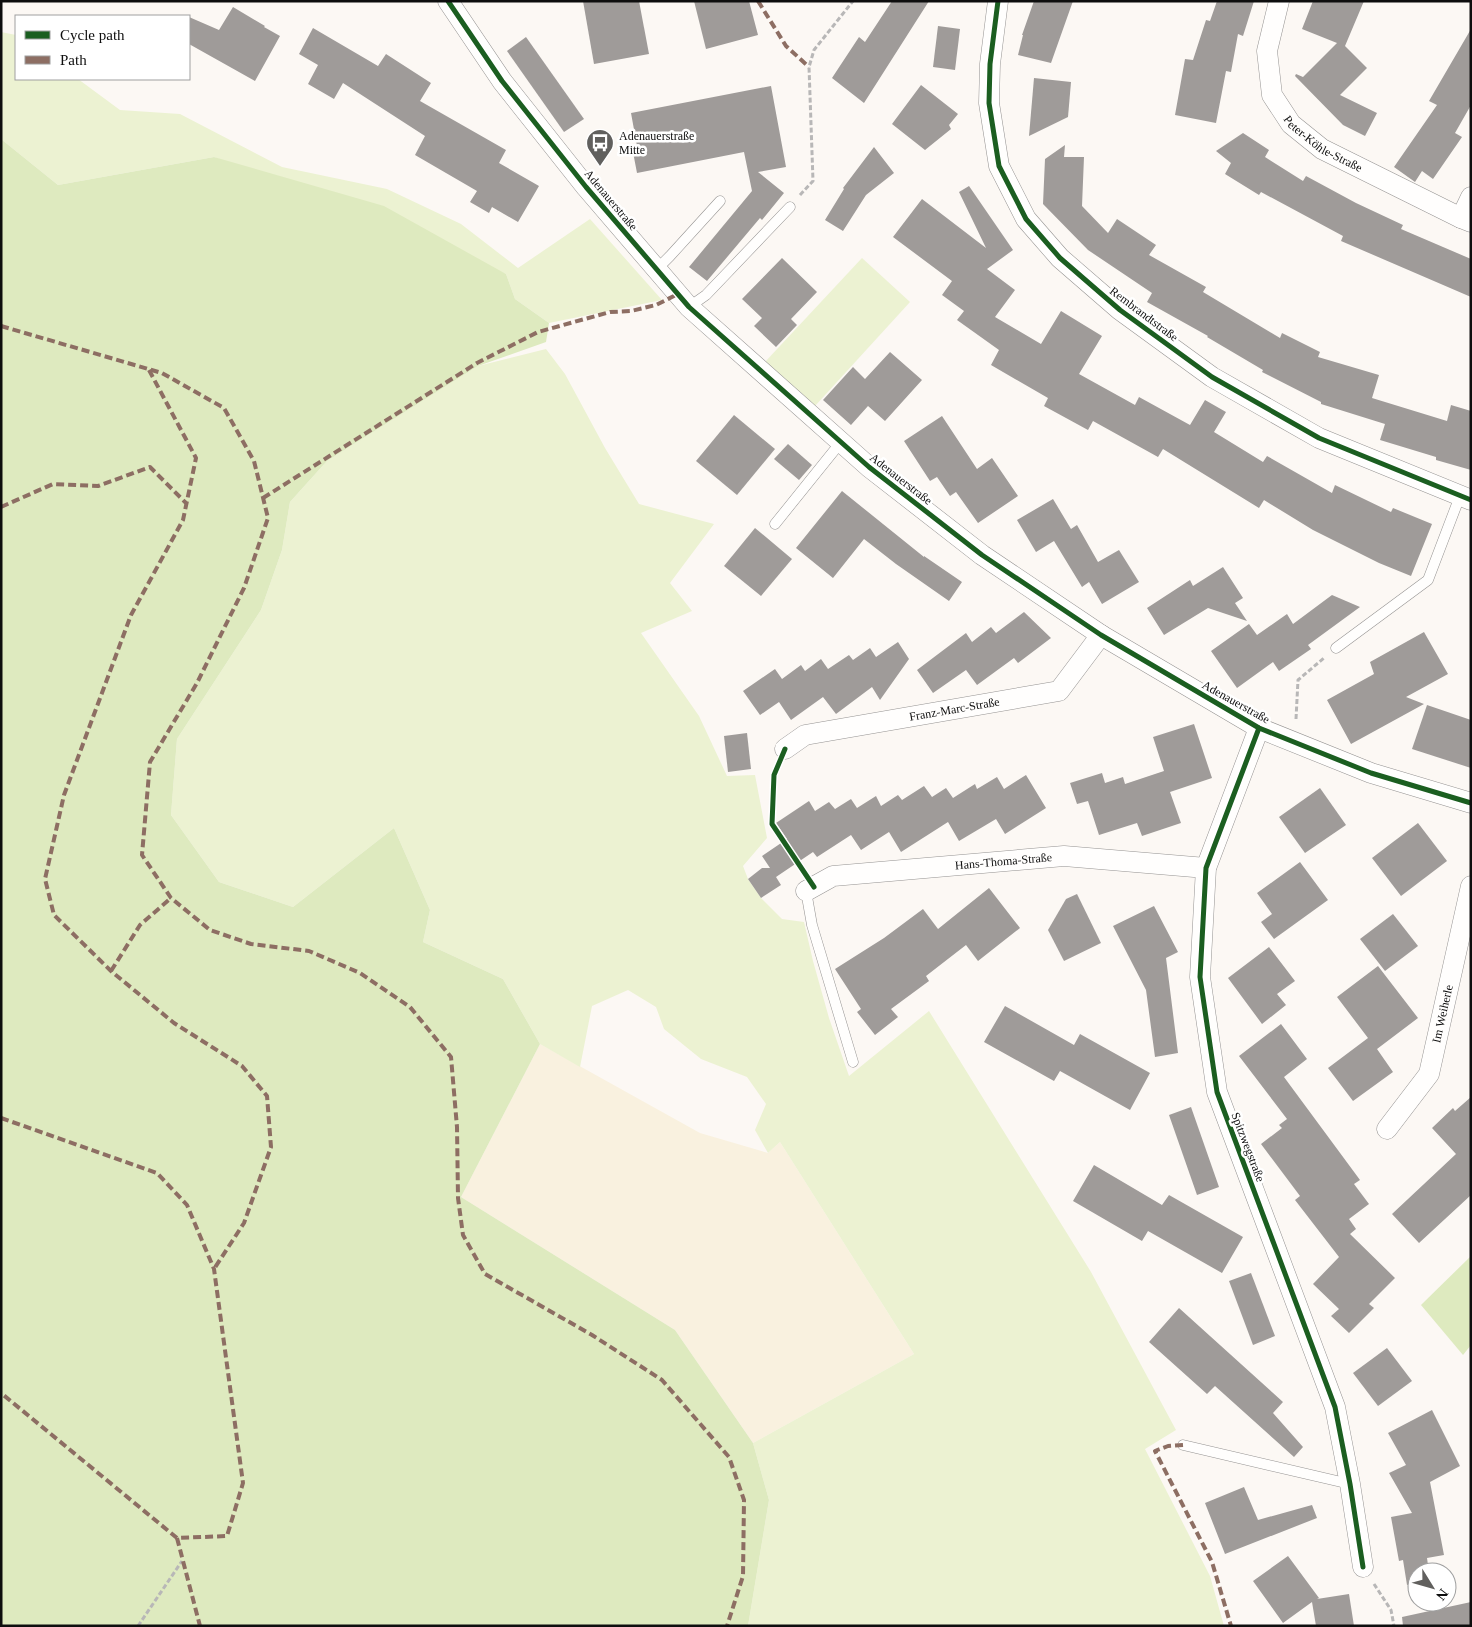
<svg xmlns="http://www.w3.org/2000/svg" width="1472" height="1627" font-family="'Times New Roman',serif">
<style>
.farmland{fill:#f9f1df}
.green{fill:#ecf2d2}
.forest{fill:#deeabf}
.building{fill:#9f9b99}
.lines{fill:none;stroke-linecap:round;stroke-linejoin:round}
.service-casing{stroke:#959392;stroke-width:11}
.minor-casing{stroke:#959392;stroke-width:21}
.path{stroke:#b8b7b7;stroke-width:3;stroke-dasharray:5 2.5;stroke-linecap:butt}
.service{stroke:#fffefd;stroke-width:10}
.minor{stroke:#fffefd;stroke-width:20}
.quiet{stroke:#8d6e63;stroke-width:4;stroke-dasharray:8 4;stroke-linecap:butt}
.cycleway-casing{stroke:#fff;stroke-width:8}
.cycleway{stroke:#1b5e20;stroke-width:5}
.labels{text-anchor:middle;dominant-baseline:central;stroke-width:5;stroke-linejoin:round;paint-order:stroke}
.poi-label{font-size:12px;fill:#0e0e0e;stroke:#fff;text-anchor:start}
.street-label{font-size:12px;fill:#0e0e0e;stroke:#fff}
</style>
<rect width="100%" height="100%" fill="#fcf8f4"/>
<polygon class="farmland" points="540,1044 700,1133 768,1153 780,1142 914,1354 753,1443 675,1330 461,1197"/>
<g class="green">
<polygon points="1,32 16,35 16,79 78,79 120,110 180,114 282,167 387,189 461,224 518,268 590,219 662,300 549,323 515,299 506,274 214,157 58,185 1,139"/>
<polygon points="862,258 910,302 815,406 765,362"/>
<polygon points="546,349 565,374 605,448 639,504 714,524 670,583 692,611 641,633 699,716 727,776 755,775 767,838 743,866 748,879 761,898 782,919 804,922 813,961 829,1018 849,1076 929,1011 1091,1272 1176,1430 1145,1449 1210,1576 1224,1626 748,1626 769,1500 753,1443 914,1354 780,1142 768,1153 755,1130 766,1104 747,1077 701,1059 664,1029 656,1007 628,990 592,1006 580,1067 540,1044 503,979 423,942 430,910 394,828 293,907 219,882 171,815 177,739 261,610 282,550 290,502 327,461 478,366"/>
</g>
<g class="forest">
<polygon points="1,139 58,185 214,157 384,206 506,274 515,299 549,323 546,342 478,366 327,461 290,502 282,550 261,610 177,739 171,815 219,882 293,907 394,828 430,910 423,942 503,979 540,1044 461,1197 675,1330 753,1443 769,1500 748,1626 1,1626"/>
<polygon points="1471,1256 1471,1345 1463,1355 1421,1305"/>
</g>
<g class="building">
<polygon points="583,1 639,1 649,54 594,64"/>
<polygon points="694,1 749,1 758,35 706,49"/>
<polygon points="892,1 929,1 864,103 832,78 859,37 865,42"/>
<polygon points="1034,1 1073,1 1051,63 1018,55 1023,35 1022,35"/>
<polygon points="1217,1 1254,1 1243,36 1238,34 1231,72 1226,71 1216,123 1175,115 1185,59 1193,60 1206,20 1210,21"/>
<polygon points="1313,1 1364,1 1345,46 1367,68 1340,95 1377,113 1365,136 1343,125 1295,76 1296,74 1303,77 1337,43 1302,29"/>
<polygon points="233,7 265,26 264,27 280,36 255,81 189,44 189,17 219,30"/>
<polygon points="938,26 960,29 955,70 933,67"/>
<polygon points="313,28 378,66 386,54 431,83 420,101 506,150 499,163 539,186 518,222 492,207 489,213 470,202 477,191 415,155 425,136 343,83 334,99 308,84 318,65 299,54"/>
<polygon points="1471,29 1471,105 1455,133 1462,137 1433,179 1422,171 1415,182 1394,167 1437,105 1429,101"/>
<polygon points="526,37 584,119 564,132 507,51"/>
<polygon points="1034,78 1071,82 1068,117 1029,136"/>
<polygon points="921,85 958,114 949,125 951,129 925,150 892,124"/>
<polygon points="771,86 786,167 758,172 784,193 762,220 760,218 707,281 689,267 752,191 744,152 637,173 632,147 637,146 631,113"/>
<polygon points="1243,133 1269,150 1265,157 1303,181 1306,176 1356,203 1403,225 1401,229 1471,259 1471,297 1341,241 1343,236 1261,192 1259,195 1225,174 1231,163 1216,151"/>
<polygon points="1065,145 1064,157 1084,157 1082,206 1108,233 1117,219 1156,245 1149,255 1206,287 1203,292 1280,338 1282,333 1320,352 1318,357 1379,375 1372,398 1447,421 1451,405 1471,411 1471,470 1436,460 1436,457 1380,440 1385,424 1321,404 1321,402 1262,372 1263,370 1207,337 1208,336 1147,302 1152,293 1088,250 1043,204 1045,159"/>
<polygon points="874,147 894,173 866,195 843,231 825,220 844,189 843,188"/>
<polygon points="969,186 1013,250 987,269 1015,290 995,317 1041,344 1061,311 1102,336 1079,374 1135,405 1139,397 1190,425 1205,400 1226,412 1214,432 1263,462 1267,456 1332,493 1335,485 1391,512 1393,508 1432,524 1411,576 1379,563 1313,530 1264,500 1259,508 1163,449 1158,457 1093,421 1088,430 1044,406 1048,398 991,365 999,350 957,320 964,311 942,295 952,281 893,237 922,199 986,248 959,192"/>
<polygon points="782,258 817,292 791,319 797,325 776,347 754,326 762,318 742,299"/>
<polygon points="890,352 922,380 885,421 868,406 851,425 823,400 853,367 865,379"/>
<polygon points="734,415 775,449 737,495 696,461"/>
<polygon points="942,416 977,469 992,458 1018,496 978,523 956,492 950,496 937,477 930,481 904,441"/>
<polygon points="788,444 812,465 799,480 774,459"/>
<polygon points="842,491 924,557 924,556 962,582 949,601 896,564 864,539 833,578 796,548"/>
<polygon points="1053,499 1071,529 1077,525 1098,562 1119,550 1139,582 1102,604 1089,582 1082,587 1054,541 1036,552 1017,520"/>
<polygon points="755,528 792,559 761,596 724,566"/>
<polygon points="1223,567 1243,598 1235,603 1247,621 1208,608 1164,635 1147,608 1190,580 1193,586"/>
<polygon points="1332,595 1360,607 1308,645 1311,649 1279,671 1273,662 1237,688 1211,651 1249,624 1257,635 1287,614 1293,624"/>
<polygon points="1024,612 1051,638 1018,663 1014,658 977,685 966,670 933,693 917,670 966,633 972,642 991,627 996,633"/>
<polygon points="1424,632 1448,674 1406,697 1424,704 1351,744 1327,700 1374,674 1370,662"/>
<polygon points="898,642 909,659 880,700 872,687 836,714 823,697 791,720 779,702 760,715 743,691 775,669 782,679 801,665 805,671 821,659 828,669 849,655 853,660 870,648 876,657"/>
<polygon points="1427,705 1471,720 1471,768 1412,749"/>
<polygon points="1194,724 1212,778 1170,792 1181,823 1142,836 1137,823 1099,835 1088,801 1077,804 1070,783 1102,773 1105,783 1123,777 1125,784 1164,771 1153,737"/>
<polygon points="747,733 751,769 728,772 724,736"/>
<polygon points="1026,775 1046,808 1005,834 996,819 959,841 948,822 901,852 889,832 861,850 851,835 817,857 813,852 776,877 781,885 761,898 748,879 762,868 770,868 762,856 787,839 776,823 809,801 815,811 829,802 835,809 851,799 857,808 876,796 881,806 898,795 902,800 924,786 932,797 946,788 953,798 975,784 977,789 997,777 1004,789"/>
<polygon points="1320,788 1346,825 1305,853 1279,817"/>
<polygon points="1418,823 1447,861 1401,896 1372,858"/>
<polygon points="1300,862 1328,900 1274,939 1261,922 1272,914 1257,893"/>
<polygon points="989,888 1020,928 978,961 966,945 926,976 929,981 891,1009 898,1017 875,1035 857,1012 861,1009 835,969 884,938 923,909 938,929"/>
<polygon points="1077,894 1101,943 1064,961 1048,930 1066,899"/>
<polygon points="1154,906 1178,952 1166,958 1178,1053 1155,1057 1146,990 1113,926"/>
<polygon points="1393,914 1418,946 1385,971 1360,939"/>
<polygon points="1269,947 1295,981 1277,994 1286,1005 1262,1024 1228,978"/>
<polygon points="1378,966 1418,1018 1377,1049 1393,1072 1353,1101 1328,1068 1368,1038 1337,997"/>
<polygon points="1005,1006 1074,1045 1080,1034 1150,1073 1130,1110 1060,1071 1054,1081 984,1042"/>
<polygon points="1281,1024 1307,1059 1284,1077 1360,1180 1354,1184 1369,1204 1349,1219 1356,1229 1350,1234 1395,1278 1369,1304 1374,1308 1349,1333 1331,1316 1339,1309 1313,1284 1339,1257 1295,1200 1300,1196 1261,1144 1282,1128 1279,1125 1287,1119 1239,1056"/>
<polygon points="1471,1097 1471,1195 1419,1243 1392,1214 1456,1154 1432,1128 1453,1108 1455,1111"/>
<polygon points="1191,1107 1219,1187 1197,1195 1169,1115"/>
<polygon points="1094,1165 1162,1205 1169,1195 1243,1237 1222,1273 1148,1231 1142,1241 1073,1201"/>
<polygon points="1251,1273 1275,1336 1253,1345 1229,1281"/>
<polygon points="1179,1308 1283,1402 1273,1413 1303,1447 1294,1457 1215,1386 1207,1394 1149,1342"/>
<polygon points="1387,1348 1412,1381 1378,1406 1353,1373"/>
<polygon points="1432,1410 1460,1466 1430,1482 1444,1555 1427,1558 1429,1572 1417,1572 1417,1583 1407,1585 1403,1560 1399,1561 1391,1517 1412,1513 1389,1473 1406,1465 1388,1433"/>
<polygon points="1244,1487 1258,1520 1312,1505 1317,1518 1225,1554 1205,1503"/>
<polygon points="1288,1556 1319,1598 1317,1599 1349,1594 1354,1626 1316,1626 1312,1602 1283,1623 1253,1581"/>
<polygon points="1471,1602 1471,1626 1403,1626 1402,1617"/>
</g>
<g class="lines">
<defs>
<g id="service">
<polyline points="657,269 670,256 720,201"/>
<polyline points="689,307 706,295 790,207"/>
<polyline points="775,524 841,442"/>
<polyline points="1336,648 1428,580 1460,496"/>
<polyline points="806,891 812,925 853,1062"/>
<polyline points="1183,1445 1350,1484"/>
</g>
<g id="minor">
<polyline points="448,1 502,81 586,187 689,307 869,467 982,555 1101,635 1259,728 1371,773 1471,803"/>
<polyline points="998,1 990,64 989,103 999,166 1026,219 1060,258 1120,310 1212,377 1319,438 1471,500"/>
<path id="s1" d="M1279,1l-12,50 5,44 19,29 31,25 139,69 10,4"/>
<polyline points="1461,218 1471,197"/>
<polyline points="1259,728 1206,868 1200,977 1217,1092 1335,1407 1350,1484 1363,1567"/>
<path id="s2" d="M785,749l20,-14 254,-44 42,-56"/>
<path id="s3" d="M806,891l27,-15 231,-20 142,12"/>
<path id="s4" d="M1387,1129l42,-55 42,-188"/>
</g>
</defs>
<use href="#service" class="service-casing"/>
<use href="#minor" class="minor-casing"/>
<g class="path">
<polyline points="800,195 813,181 809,67 814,50 853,1"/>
<polyline points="1296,719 1298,680 1324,658"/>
<polyline points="1374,1584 1391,1610 1394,1626"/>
<polyline points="138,1626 182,1561"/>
</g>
<use href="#service" class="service"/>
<use href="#minor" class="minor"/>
<g class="quiet">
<polyline points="758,1 786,46 809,67"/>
<polyline points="1,326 162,373 224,408 254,461 268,518 244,588 197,683 150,762 142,855 171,898 210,930 251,944 309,951 360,973 410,1007 451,1057 457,1127 458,1198 463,1235 485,1274 592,1335 662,1380 729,1457 744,1500 743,1576 727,1626"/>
<polyline points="149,370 196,458 183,520 131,615 64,795 45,879 54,915 111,971 174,1023 242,1066 267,1096 271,1147 244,1223 214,1269"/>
<polyline points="263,498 477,363 538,332 610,312 631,311 656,305 678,294"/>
<polyline points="1,507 53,484 98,486 150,467 186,503"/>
<polyline points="111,971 140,925 171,898"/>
<polyline points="1,1118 157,1173 187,1205 214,1269 243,1483 227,1536 177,1538 1,1393"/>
<polyline points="1183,1445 1168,1446 1155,1451 1212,1562 1231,1626"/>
<polyline points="177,1538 200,1626"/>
</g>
<defs>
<g id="cycleway">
<polyline points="448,1 502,81 586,187 689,307 869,467 982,555 1101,635 1259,728 1371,773 1471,803"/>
<polyline points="998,1 990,64 989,103 999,166 1026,219 1060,258 1120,310 1212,377 1319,438 1471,500"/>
<polyline points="1259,728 1206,868 1200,977 1217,1092 1335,1407 1350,1484 1363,1567"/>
<polyline points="785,749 774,775 772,824 814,887"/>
</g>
</defs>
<use href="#cycleway" class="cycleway-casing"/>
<use href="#cycleway" class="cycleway"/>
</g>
<defs>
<symbol id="bus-pin" viewBox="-11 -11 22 30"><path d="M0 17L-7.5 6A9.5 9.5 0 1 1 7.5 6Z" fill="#61605e" stroke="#fff"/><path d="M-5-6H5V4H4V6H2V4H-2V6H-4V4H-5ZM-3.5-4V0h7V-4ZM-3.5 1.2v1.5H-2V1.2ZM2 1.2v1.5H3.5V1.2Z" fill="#fff"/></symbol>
</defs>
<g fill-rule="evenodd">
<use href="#bus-pin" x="584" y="127" width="32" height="43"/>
</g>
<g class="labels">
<g class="poi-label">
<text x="619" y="136">Adenauerstraße<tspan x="619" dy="14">Mitte</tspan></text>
</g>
<g class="street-label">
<text stroke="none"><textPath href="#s1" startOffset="168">Peter-Köhle-Straße</textPath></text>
<text transform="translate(611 200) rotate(50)">Adenauerstraße</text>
<text transform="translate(1144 314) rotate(37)">Rembrandtstraße</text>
<text transform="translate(901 479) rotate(38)">Adenauerstraße</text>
<text transform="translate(1236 702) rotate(29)">Adenauerstraße</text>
<text stroke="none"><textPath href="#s2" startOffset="176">Franz-Marc-Straße</textPath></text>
<text stroke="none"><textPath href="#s3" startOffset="202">Hans-Thoma-Straße</textPath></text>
<text stroke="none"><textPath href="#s4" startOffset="131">Im Weiherle</textPath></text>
<text transform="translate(1248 1147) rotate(69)">Spitzwegstraße</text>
</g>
</g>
<rect width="1472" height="1627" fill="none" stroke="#0e0e0e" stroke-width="5"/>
<rect x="15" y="15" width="175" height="65" fill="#ffffff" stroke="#9f9f9f"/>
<rect x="25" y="31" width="25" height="8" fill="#1b5e20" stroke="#9f9f9f"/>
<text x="60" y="40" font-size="15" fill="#0e0e0e">Cycle path</text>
<rect x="25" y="56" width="25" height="8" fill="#8d6e63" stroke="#9f9f9f"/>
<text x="60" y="65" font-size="15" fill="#0e0e0e">Path</text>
<g transform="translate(1432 1587) rotate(127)"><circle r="24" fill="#ffffff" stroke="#9f9f9f"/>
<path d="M0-4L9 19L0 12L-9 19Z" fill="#61605e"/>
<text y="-8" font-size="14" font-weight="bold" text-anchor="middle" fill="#0e0e0e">N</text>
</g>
</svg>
